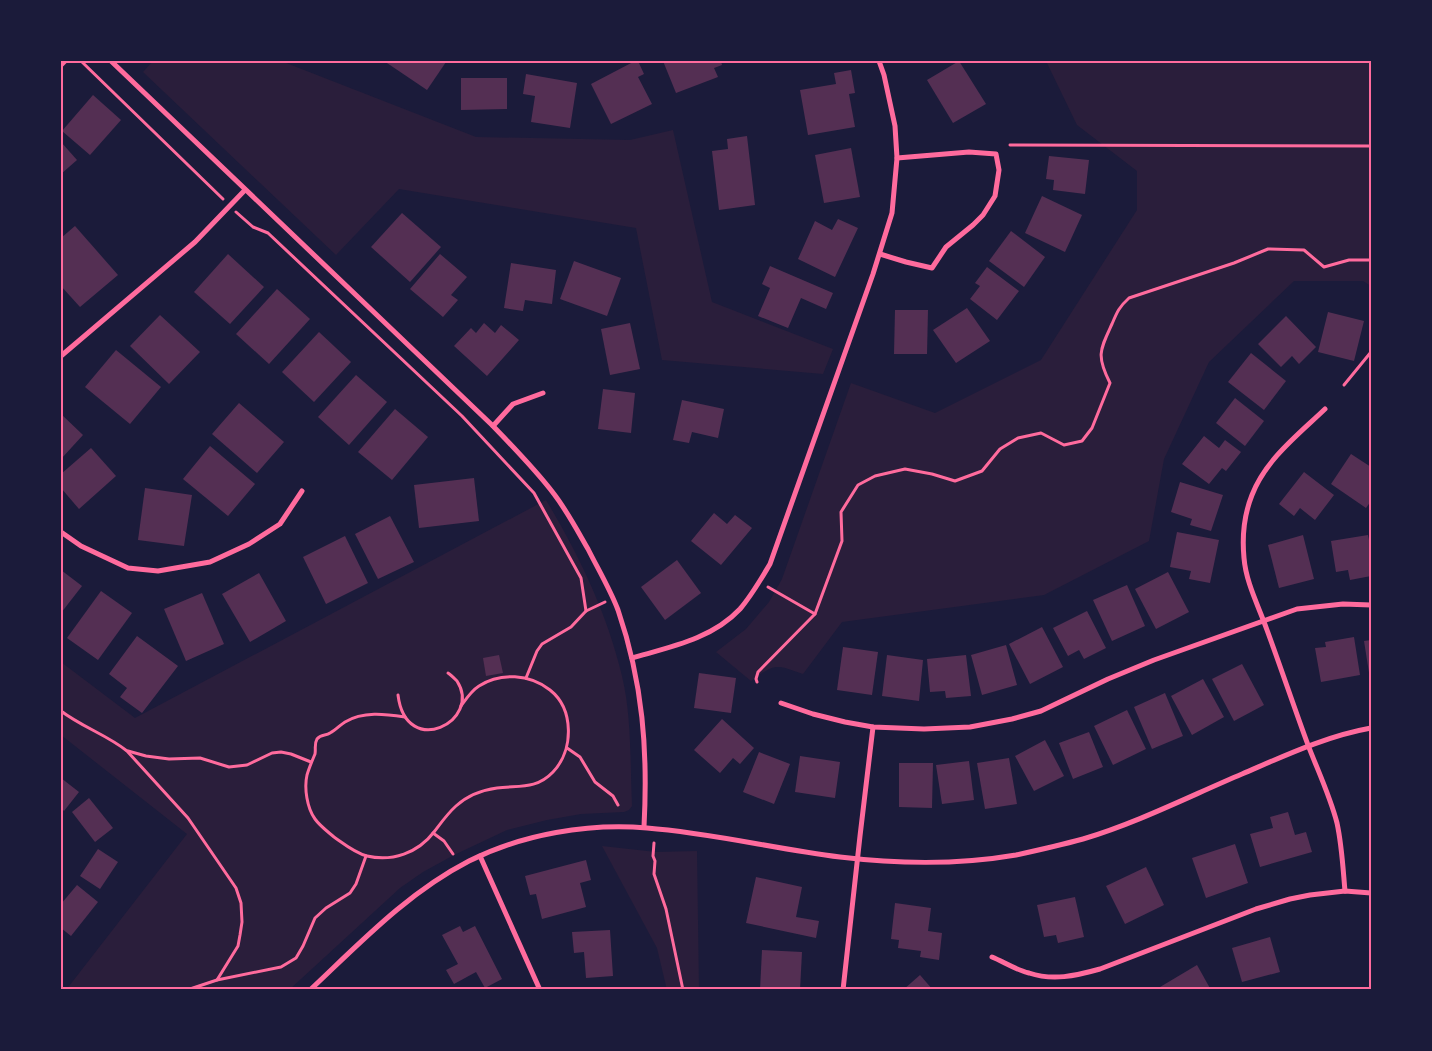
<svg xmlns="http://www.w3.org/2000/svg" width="1432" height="1051" font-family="Manrope,sans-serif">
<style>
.green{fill:#2a1e3b}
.building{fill:#542f53}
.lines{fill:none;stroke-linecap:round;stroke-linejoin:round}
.path{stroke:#ff6b9d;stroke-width:3}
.minor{stroke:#ff6b9d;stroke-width:5}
.neatline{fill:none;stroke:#ff6b9d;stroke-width:2}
</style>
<rect width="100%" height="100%" fill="#1b1b3a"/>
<g class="green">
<polygon points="153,61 281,61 476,137 630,140 673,130 712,302 833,349 823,374 662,360 636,228 399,189 336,255 143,72"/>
<path d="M1046,61h325v225l-8,-5h-69l-85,81 -45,97 -15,82 -105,54 -202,27 -39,52c-27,-10 -28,-11 -52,7l-35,-29 30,-23 23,-27 13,-23 69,-196 84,30 106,-53 96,-150v-39l-60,-46z"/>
<path d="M546,500c33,55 61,113 76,176 10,42 8,87 10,130l-3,4 -5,2 -43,2 -34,6 -40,10 -53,25 -31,17 -23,16 -111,102h-223l121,-156 -126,-99v-73l74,56z"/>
<polygon points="602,846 656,852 697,851 699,990 667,990 657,948"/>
</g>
<g class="building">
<polygon points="384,61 445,61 446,62 427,90"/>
<polygon points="635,61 638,61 644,74 638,77 652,104 611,124 591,84"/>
<polygon points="663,61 721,61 722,65 714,68 718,77 676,93"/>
<polygon points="959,61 986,104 953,123 927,80"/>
<polygon points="851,70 855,93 849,94 855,127 808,135 800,90 836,84 834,73"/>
<polygon points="526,74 577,83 570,128 531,122 535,96 523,94"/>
<polygon points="461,78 507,78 507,109 461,110"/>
<polygon points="93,95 121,120 90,155 62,131"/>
<polygon points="747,136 755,205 719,210 712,151 728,149 727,139"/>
<polygon points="61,142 77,160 61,174"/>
<polygon points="851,148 860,197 824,203 815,155"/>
<polygon points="1049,156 1089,160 1085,194 1053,190 1054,180 1046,179"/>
<polygon points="1042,196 1082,215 1065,252 1025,233"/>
<polygon points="402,213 441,247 410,282 371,247"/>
<polygon points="838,219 858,228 835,277 798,259 815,221 832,230"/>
<polygon points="75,226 118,275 80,307 61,286 61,238"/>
<polygon points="1011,231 1045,257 1024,287 989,261"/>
<polygon points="228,254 264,287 230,324 194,292"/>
<polygon points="440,254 467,277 451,295 458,300 443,317 410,289"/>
<polygon points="574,261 621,278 607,316 560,299"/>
<polygon points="511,263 556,270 552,304 525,300 523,311 504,308"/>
<polygon points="770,266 833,293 826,309 801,298 788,328 758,316 770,288 762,284"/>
<polygon points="987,267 1019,291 997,320 970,299 980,286 975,283"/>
<polygon points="277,289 310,319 269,364 236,334"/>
<polygon points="967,308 990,341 956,363 933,330"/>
<polygon points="895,310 928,310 927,354 894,354"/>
<polygon points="1328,312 1364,321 1354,361 1318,352"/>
<polygon points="160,315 200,352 169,384 130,346"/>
<polygon points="1286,316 1316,347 1299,364 1292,356 1281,367 1258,344"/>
<polygon points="484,323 495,333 501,325 519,340 487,376 454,346 471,328 476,333"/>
<polygon points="630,323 640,369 610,375 601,329"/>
<polygon points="319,332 351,362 314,402 282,372"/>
<polygon points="116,350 161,387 130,424 85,387"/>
<polygon points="1251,353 1286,381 1264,410 1228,382"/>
<polygon points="356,375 387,402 349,445 318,417"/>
<polygon points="603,389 635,393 631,433 598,429"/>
<polygon points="1235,398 1264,421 1245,446 1216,423"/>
<polygon points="682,400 724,409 718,438 692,432 689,443 673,440"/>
<polygon points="239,403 284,442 257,473 212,434"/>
<polygon points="395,409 428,437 392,480 358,452"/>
<polygon points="61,414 83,435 61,459"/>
<polygon points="1204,436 1219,448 1225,440 1241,452 1226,471 1222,468 1209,484 1182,464"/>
<polygon points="210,446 255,484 228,516 183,479"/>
<polygon points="91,448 116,476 79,509 61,488 61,474"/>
<polygon points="1351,454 1371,467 1371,501 1366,508 1331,484"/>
<polygon points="1304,472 1334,495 1315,520 1300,508 1294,516 1279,504"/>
<polygon points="474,478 479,521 419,528 414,485"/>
<polygon points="1180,482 1223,495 1211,531 1190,525 1192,519 1171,512"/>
<polygon points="145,488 192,495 184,546 138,540"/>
<polygon points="714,513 727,524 735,515 752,528 721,565 691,541"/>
<polygon points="390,516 414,562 378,579 355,534"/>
<polygon points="1177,532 1219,540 1210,583 1189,579 1191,571 1170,567"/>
<polygon points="1303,535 1314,579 1279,588 1268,545"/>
<polygon points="1368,535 1371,550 1371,576 1350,580 1348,570 1336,572 1331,541"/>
<polygon points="345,536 368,583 326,604 303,557"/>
<polygon points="677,560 701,593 665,620 641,587"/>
<polygon points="61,570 82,586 61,613"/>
<polygon points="1168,572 1189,612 1156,629 1135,589"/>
<polygon points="259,573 286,621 250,642 222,594"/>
<polygon points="1127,585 1145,626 1112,641 1093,600"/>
<polygon points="101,591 132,613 98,660 67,638"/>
<polygon points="202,593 224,644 186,661 164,609"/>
<polygon points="1087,611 1106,648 1084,659 1079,650 1068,656 1053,628"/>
<polygon points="1042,627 1063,667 1030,684 1009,644"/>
<polygon points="137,636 178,666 142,713 120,697 127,688 109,674"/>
<polygon points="1354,637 1360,675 1321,682 1315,648 1326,647 1325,642"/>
<polygon points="1371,640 1371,679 1370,679 1364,641"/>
<polygon points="1006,645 1017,685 982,695 971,655"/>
<polygon points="843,647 878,652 872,695 837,690"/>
<polygon points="499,655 503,673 486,676 483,658"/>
<polygon points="887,655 923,660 919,701 882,696"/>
<polygon points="966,655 971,696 946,698 945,691 930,692 927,659"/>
<polygon points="1242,664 1264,705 1234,721 1212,679"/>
<polygon points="699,673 736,678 731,713 694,708"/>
<polygon points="1203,679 1224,717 1192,735 1171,696"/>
<polygon points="1165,693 1183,736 1152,749 1134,707"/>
<polygon points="1127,710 1146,749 1113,765 1094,726"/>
<polygon points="722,719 754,748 740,764 733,758 720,773 694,750"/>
<polygon points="1089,732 1103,767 1073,779 1059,743"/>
<polygon points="1045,740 1064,776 1034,791 1015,756"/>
<polygon points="759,752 790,764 774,804 743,792"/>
<polygon points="800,756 840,762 835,798 795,792"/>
<polygon points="1009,758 1017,804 985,809 977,763"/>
<polygon points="969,761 974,800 942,804 936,765"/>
<polygon points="899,763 933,763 932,808 899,807"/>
<polygon points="61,778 79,792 64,811 61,808"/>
<polygon points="89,798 113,828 95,842 72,812"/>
<polygon points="1288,812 1295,835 1306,832 1312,852 1260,867 1250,834 1273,828 1270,817"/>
<polygon points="1235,844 1248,883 1206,898 1192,858"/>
<polygon points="98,849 118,862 100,889 80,876"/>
<polygon points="586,860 591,880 580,883 586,907 542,919 536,894 530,895 525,876"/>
<polygon points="1146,867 1164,905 1125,924 1106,886"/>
<polygon points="756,877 802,887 796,917 819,921 816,938 746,923"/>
<polygon points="77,885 98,902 71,936 61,928 61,904"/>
<polygon points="1075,897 1084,937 1058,943 1056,935 1044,937 1037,905"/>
<polygon points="895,903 931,908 928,931 942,933 939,960 920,957 921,951 898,948 899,940 891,939"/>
<polygon points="460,926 463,932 475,926 502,979 485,988 476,972 454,984 446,970 458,964 442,935"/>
<polygon points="610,930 613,976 586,978 584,952 574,953 572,932"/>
<polygon points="1270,937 1280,972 1242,982 1232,948"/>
<polygon points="762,950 802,952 800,990 760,990"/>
<polygon points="1197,965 1211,990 1155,990"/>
<polygon points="920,975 933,990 903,990"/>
</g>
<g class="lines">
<g class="path">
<polyline points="81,61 223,199"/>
<polyline points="1010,145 1371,146"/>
<polyline points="236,212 253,227 268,233 462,416 534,493 581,578 586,611"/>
<polyline points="1344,385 1371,352"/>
<polyline points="768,587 815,614"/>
<polyline points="526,678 537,651 542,644 571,627 586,611 605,602"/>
<path d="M757,682l-1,-3 2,-7 57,-58 27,-73 -1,-29 17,-27 17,-9 30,-7 27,5 23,7 27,-10 18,-22 18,-11 23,-5 23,12 18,-4 10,-13 18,-45c-14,-28 -10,-33 2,-59 5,-12 7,-17 17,-26l105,-35 34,-14 36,1 20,17 25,-7h22"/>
<path d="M398,695c8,65 85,26 59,-14 -3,-3 -6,-6 -9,-8"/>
<path d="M61,711c21,16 46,24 66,40l61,67 48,70 5,15 1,19 -2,13 -2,11 -21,34"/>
<path d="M405,717c-20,-3 -42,-6 -60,5 -5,3 -9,8 -15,11 -4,3 -9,1 -13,6 -3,5 -1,10 -2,15 -3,7 -6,14 -8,21 -3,13 0,33 8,44 5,7 12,12 19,18 10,7 21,16 33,19 25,6 51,-3 67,-24 7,-9 13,-18 22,-26 11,-10 26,-16 41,-18 21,-3 39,2 56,-16 21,-22 21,-63 -3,-82 -20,-16 -50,-18 -71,-4 -8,5 -13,13 -18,20"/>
<polyline points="567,748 580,757 595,782 613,796 618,805"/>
<polyline points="128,751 146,756 169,759 200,758 229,767 247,765 272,753 281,752 291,754 311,762"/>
<polyline points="433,833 444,841 453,854"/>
<polyline points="654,843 653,856 655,861 654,874 666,909 683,990"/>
<polyline points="187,990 217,980 281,967 296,958 303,946 315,918 326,908 350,893 356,884 366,856"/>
</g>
<g class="minor">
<path d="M111,61l382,365c21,22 42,43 61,68 13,17 23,36 34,55 10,20 22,40 30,61 25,73 30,141 26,217"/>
<polyline points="61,65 65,61"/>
<polyline points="880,254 906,262 932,268 946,247 973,225 983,215 995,196 999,170 996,154 969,152 897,158"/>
<polyline points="61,356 195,242 245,190"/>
<path d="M1325,409c-26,25 -59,50 -73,86 -8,20 -10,42 -8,63 2,25 15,49 23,72 14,38 27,77 41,115 10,26 22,51 29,78 5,23 6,46 8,68"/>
<polyline points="493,426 513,404 543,393"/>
<polyline points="61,532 81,546 128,568 158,571 210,562 249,544 280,524 302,491"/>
<path d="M632,658c38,-11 80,-19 108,-49 12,-14 21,-30 30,-45l103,-290 19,-61 5,-55 -2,-32 -11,-51 -5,-14"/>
<polyline points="781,703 813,714 845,722 873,727 924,729 970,727 1012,719 1041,711 1108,679 1154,660 1297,609 1343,604 1371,605"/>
<polyline points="480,856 540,990"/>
<path d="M992,957c12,5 24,13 37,16 24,8 46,3 71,-4l156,-60 34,-10 20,-4 35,-4 26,2"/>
<path d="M310,990c50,-47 97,-97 159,-129 54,-27 119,-38 178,-33 65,5 128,21 193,29 58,7 118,8 176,-2 23,-5 45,-10 67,-16 54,-16 107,-43 159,-65 42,-18 84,-38 129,-46"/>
<polyline points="843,990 860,836 873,727"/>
</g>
</g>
<rect width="1432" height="1051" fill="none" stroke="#1b1b3a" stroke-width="125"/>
<rect x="62" y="62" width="1308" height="926" class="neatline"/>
</svg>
